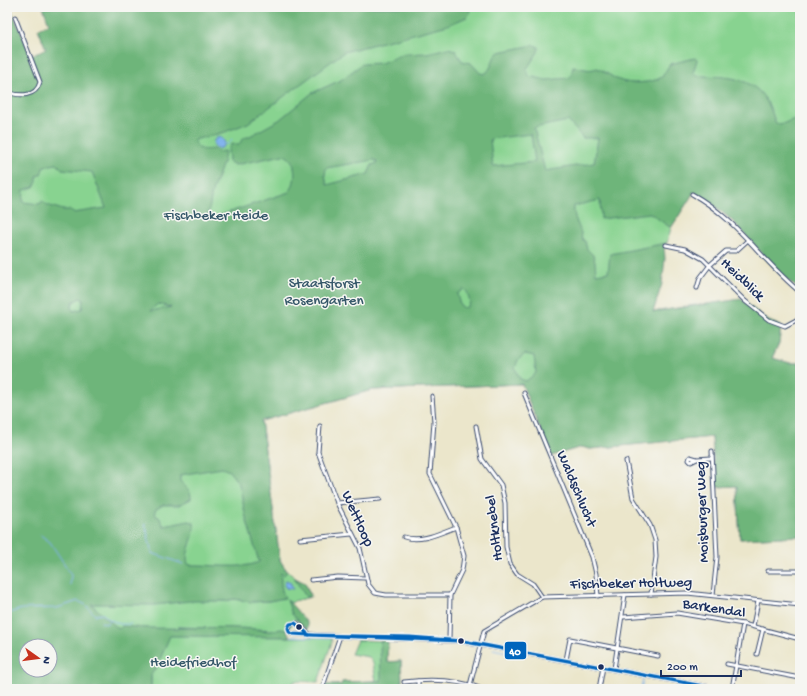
<svg xmlns="http://www.w3.org/2000/svg" width="807" height="696" font-family="'Gochi Hand',sans-serif">
<style>
.green{fill:#88d390;stroke:#528177;fill-rule:evenodd}
.forest{fill:#6eb57a;stroke:#44726c;fill-rule:evenodd}
.water{fill:#80b3ed;stroke:#4e71a6}
.lines{fill:none;stroke-linecap:round;stroke-linejoin:round}
.stream{stroke:#80b3ed;stroke-width:1}
.minor-casing{stroke:#3a4a6e;stroke-width:5}
.tertiary-casing{stroke:#3a4a6e;stroke-width:6}
.minor{stroke:#fff;stroke-width:3}
.tertiary{stroke:#fff;stroke-width:4}
.bus-1-casing{stroke:#f6f6f2;stroke-width:6}
.bus-1{stroke:#0065bd;stroke-width:3}
.bus-dot{fill:#1b2f5e;stroke:#f6f6f2;stroke-width:1.5}
.labels{text-anchor:middle;dominant-baseline:central;stroke-width:3;stroke-linejoin:round;paint-order:stroke}
.park-label{font-size:15px;fill:#36586a;stroke:#f6f6f2}
.street-label{font-size:15px;fill:#1b2f5e;stroke:#f6f6f2}
.line-badge{stroke:#f6f6f2;stroke-width:1.5}
.badge-label{font-size:11px;text-anchor:middle;font-weight:bold;fill:#fff}
</style>
<rect width="100%" height="100%" fill="#f6f6f2"/>
<filter id="ink" filterUnits="userSpaceOnUse"><feTurbulence type="fractalNoise" baseFrequency=".025" numOctaves="2"/><feDisplacementMap in="SourceGraphic" scale="8" xChannelSelector="R" yChannelSelector="G"/><feConvolveMatrix kernelMatrix="1 2 1 2 8 2 1 2 1" color-interpolation-filters="sRGB"/></filter>
<filter id="wash" filterUnits="userSpaceOnUse"><feTurbulence type="fractalNoise" baseFrequency=".012" numOctaves="4" result="noise"/><feDisplacementMap in="SourceGraphic" scale="16" xChannelSelector="R" yChannelSelector="G"/><feGaussianBlur stdDeviation="0.9" result="paint"/><feColorMatrix in="noise" values="0 0 0 0 0 0 0 0 0 0 0 0 0 0 0 0 0 1.4 0 .05"/><feComposite in="paint" operator="in"/></filter>
<g filter="url(#wash)">
<rect width="100%" height="100%" fill="#ebe6cb"/>
<g class="green">
<path d="M71,7h729v283c-34,-35 -65,-73 -106,-98l-23,36 -4,15 -3,2c0,27 -3,41 -11,67l42,-7 74,16 12,5 -2,17 -7,15 18,5h10v173l-60,3 -3,-53 -22,1 -3,-50 -122,12 -8,-2 -31,9 -29,-72 -150,6 -111,31 19,139c7,12 12,17 25,23l6,14 -17,4 -2,2 -5,-3 5,14 15,16 -11,-10 -9,10 -109,-3 112,10h41l1,5 -14,40 -24,-1 -1,8h-142v-14l-144,14v-74l74,-19 -39,-57 -35,-473 55,-23zM282,598l-13,3 -18,1 -17,-3 -9,2 -33,-1zM26,646h24v24h-24z"/>
<polygon points="357,640 388,641 387,662 401,661 402,684 400,689 325,685 341,685 342,682 376,681 373,663 369,657 351,654"/>
</g>
<g class="forest">
<path d="M7,7h3l21,49 15,-7 -8,-20 11,-5 -6,-17h426l1,6 -3,4 -19,8 -104,27 -96,71 -23,9 -31,8c3,11 10,10 20,9l4,3 7,-1c-1,17 -11,30 -14,46 -1,7 -1,11 -4,18l2,4 80,-27c8,-9 9,-34 -6,-37l-48,10 -6,-3 -1,-12 3,-6 8,1c3,-4 1,-7 9,-8l31,-17 33,-27 29,-13 21,-16 19,-1 22,-9 24,-1 21,-5 7,2 7,11 9,2 9,10 4,1c9,-4 7,-17 15,-22l35,-7 5,2 -1,5 -12,18 3,6 17,4 23,-2 2,-2 2,-9c10,0 14,5 24,1 8,3 14,9 22,12 10,5 34,3 43,-3l8,-13 25,-6 2,2 -4,13 3,3c41,0 67,2 79,46l5,3 14,-6 6,2v169l-20,-16 -48,-54 -22,-18 -16,-10 -23,36 -21,-15 -49,6 -1,-19 -26,6c-1,15 7,20 8,33l3,2 2,8 6,6 2,6 1,13 12,-2 2,-18 57,-11 -3,2 1,14 -3,25 -9,28 88,-13 28,22 12,5 -2,17 -7,15 18,5h10v173l-60,3 -3,-53 -22,1 -3,-50 -122,12 -8,-2 -31,9 -29,-72 -150,6 -111,31 19,139 7,12 -3,3 -3,-2c0,9 -1,15 4,25l-16,3 -18,1 -17,-3 -9,2h-35l-36,4 -63,-1 28,25 3,-3c49,6 99,-3 148,5l11,-2 6,1 3,7 -120,-1 -13,30 -6,9v14h-144zM568,121l15,17h15l-4,25 -49,8 -11,-43zM531,134l4,28 -42,4 -3,-27zM374,160l3,1v2l-5,2 -4,9 -41,11 -2,-10 1,-7zM57,164l5,5 30,3 14,36 -33,5 -3,-3h-7l-16,-5 -4,-4 -4,3 -16,-2 1,-12 10,-3 3,-6v-5l4,-2 3,-8zM464,289l3,3 3,10 -3,5 -3,1 -4,-3 -3,-11zM80,298l3,1 -1,10 -9,2 -1,-4 1,-5zM158,304l13,3 -20,4 1,-2zM525,354l9,2 2,17 -10,8 -6,-2 -5,-11 3,-8zM222,468l7,3 10,13 7,34 13,44c-16,8 -51,2 -70,3 -7,-9 8,-30 5,-42l-5,-2 -25,5 -5,-9 -3,-1 -1,-6 8,-5h16l12,-6c1,-9 -7,-13 -11,-18v-6zM26,646h24v24h-24z"/>
<polygon points="294,578 305,583 311,597 306,597"/>
<path d="M287,600c1,0 19,21 20,23 1,3 1,4 0,7l-15,-16z"/>
<polygon points="380,641 388,641 387,662 401,661 402,684 400,689 323,689 325,685 341,685 342,682 381,681"/>
</g>
<g class="water">
<circle cx="219" cy="143" r="5.5"/>
<polygon points="286,580 290,582 293,589 286,588 284,585"/>
</g>
<g class="lines">
<g class="stream">
<polyline points="225,144 228,144 232,140"/>
<polyline points="145,524 152,553 183,564"/>
<polyline points="39,534 50,542 69,571 71,575 70,585"/>
<polyline points="7,614 21,609 57,608 78,601 86,605 95,615 103,614 110,620"/>
<polyline points="101,622 106,624 111,620 120,624 131,624"/>
<polyline points="291,636 332,638"/>
<polyline points="345,638 358,639"/>
<polyline points="469,645 474,646"/>
<polyline points="493,649 512,653"/>
<polyline points="641,689 643,680"/>
</g>
</g>
</g>
<g filter="url(#ink)">
<g class="lines">
<defs>
<g id="minor">
<path d="M7,92c12,4 29,6 33,-10l-25,-65"/>
<path d="M692,194c44,24 70,67 108,98"/>
<polyline points="666,245 685,249 703,259 745,301 769,320 785,326 800,318"/>
<polyline points="697,288 700,278 710,265 726,251 736,251 748,240"/>
<polyline points="524,393 592,557 596,574 598,596"/>
<polyline points="432,396 434,422 430,474 456,527 464,556 462,570 450,595 449,639"/>
<polyline points="320,426 318,452 337,503 360,548 368,584 375,593 386,595 450,595"/>
<polyline points="476,426 482,459 501,485 505,503 506,547 510,564 517,574 533,584 542,597"/>
<polyline points="712,451 717,557 713,595"/>
<polyline points="697,459 690,457 689,460 691,462 697,459 711,458"/>
<polyline points="626,461 633,498 650,525 655,540 656,557 651,594"/>
<polyline points="337,503 380,499"/>
<path d="M404,537c17,6 36,-4 52,-10"/>
<polyline points="300,539 352,534"/>
<polyline points="768,571 800,571"/>
<polyline points="311,580 338,577 365,578"/>
<polyline points="623,617 677,613 743,624 800,639"/>
<polyline points="753,626 758,601"/>
<polyline points="757,654 763,629"/>
<polyline points="566,660 570,639 658,656"/>
<polyline points="727,664 800,678"/>
<polyline points="614,669 625,595"/>
<path d="M404,682c26,-3 53,-3 78,7"/>
<polyline points="322,689 340,636"/>
<polyline points="418,689 418,681"/>
<polyline points="469,689 484,631 542,597 687,593 800,605"/>
<polyline points="599,689 603,667"/>
<polyline points="732,689 743,624"/>
</g>
<polyline id="tertiary" points="310,635 296,623 291,624 289,627 289,632 293,634 460,641 719,689"/>
</defs>
<use href="#minor" class="minor-casing"/>
<use href="#tertiary" class="tertiary-casing"/>
<use href="#minor" class="minor"/>
<use href="#tertiary" class="tertiary"/>
<defs>
<g id="bus-1">
<polygon points="295,623 309,635 293,634 289,632 288,628 290,624"/>
<polygon points="309,635 410,637 463,641 719,689 460,641"/>
</g>
</defs>
<use href="#bus-1" class="bus-1-casing"/>
<use href="#bus-1" class="bus-1"/>
</g>
</g>
<g class="bus-dot">
<circle cx="299" cy="627" r="3.5"/>
<circle cx="461" cy="641" r="3.5"/>
<circle cx="601" cy="667" r="3.5"/>
</g>
<g class="labels">
<g class="park-label">
<text x="216" y="216">Fischbeker Heide</text>
<text x="324" y="284">Staatsforst<tspan x="324" dy="17">Rosengarten</tspan></text>
<text x="193" y="663">Heidefriedhof</text>
</g>
<g class="street-label">
<text transform="translate(742 280) rotate(44)">Heidblick</text>
<text transform="translate(576 489) rotate(67)">Waldschlucht</text>
<text transform="translate(703 512) rotate(-92)">Moisburger Weg</text>
<text transform="translate(357 519) rotate(66)">Wettloop</text>
<text transform="translate(495 528) rotate(-97)">Holtknebel</text>
<text transform="translate(631 584) rotate(-1)">Fischbeker Holtweg</text>
<text transform="translate(714 609) rotate(9)">Barkendal</text>
</g>
</g>
<rect class="line-badge" x="504" y="641" width="23" height="19" rx="4" fill="#0065bd"/>
<g class="badge-label">
<text x="515" y="655">40</text>
</g>
<rect width="807" height="696" fill="none" stroke="#f6f6f2" stroke-width="24"/>
<g transform="translate(38 658) rotate(104)"><circle r="19" fill="#f6f6f2" stroke="#9ea6b7"/>
<path d="M0-3L7 15L0 10L-7 15Z" fill="#c8321e"/>
<text y="-6" font-size="11" font-weight="bold" text-anchor="middle" fill="#1b2f5e">N</text>
</g>
<path d="M661 670v6h80v-6" fill="none" stroke="#1b2f5e" stroke-width="2"/>
<text x="667" y="670" font-size="12" fill="#1b2f5e" stroke="#f6f6f2" stroke-width="3" paint-order="stroke">200 m</text>
</svg>
